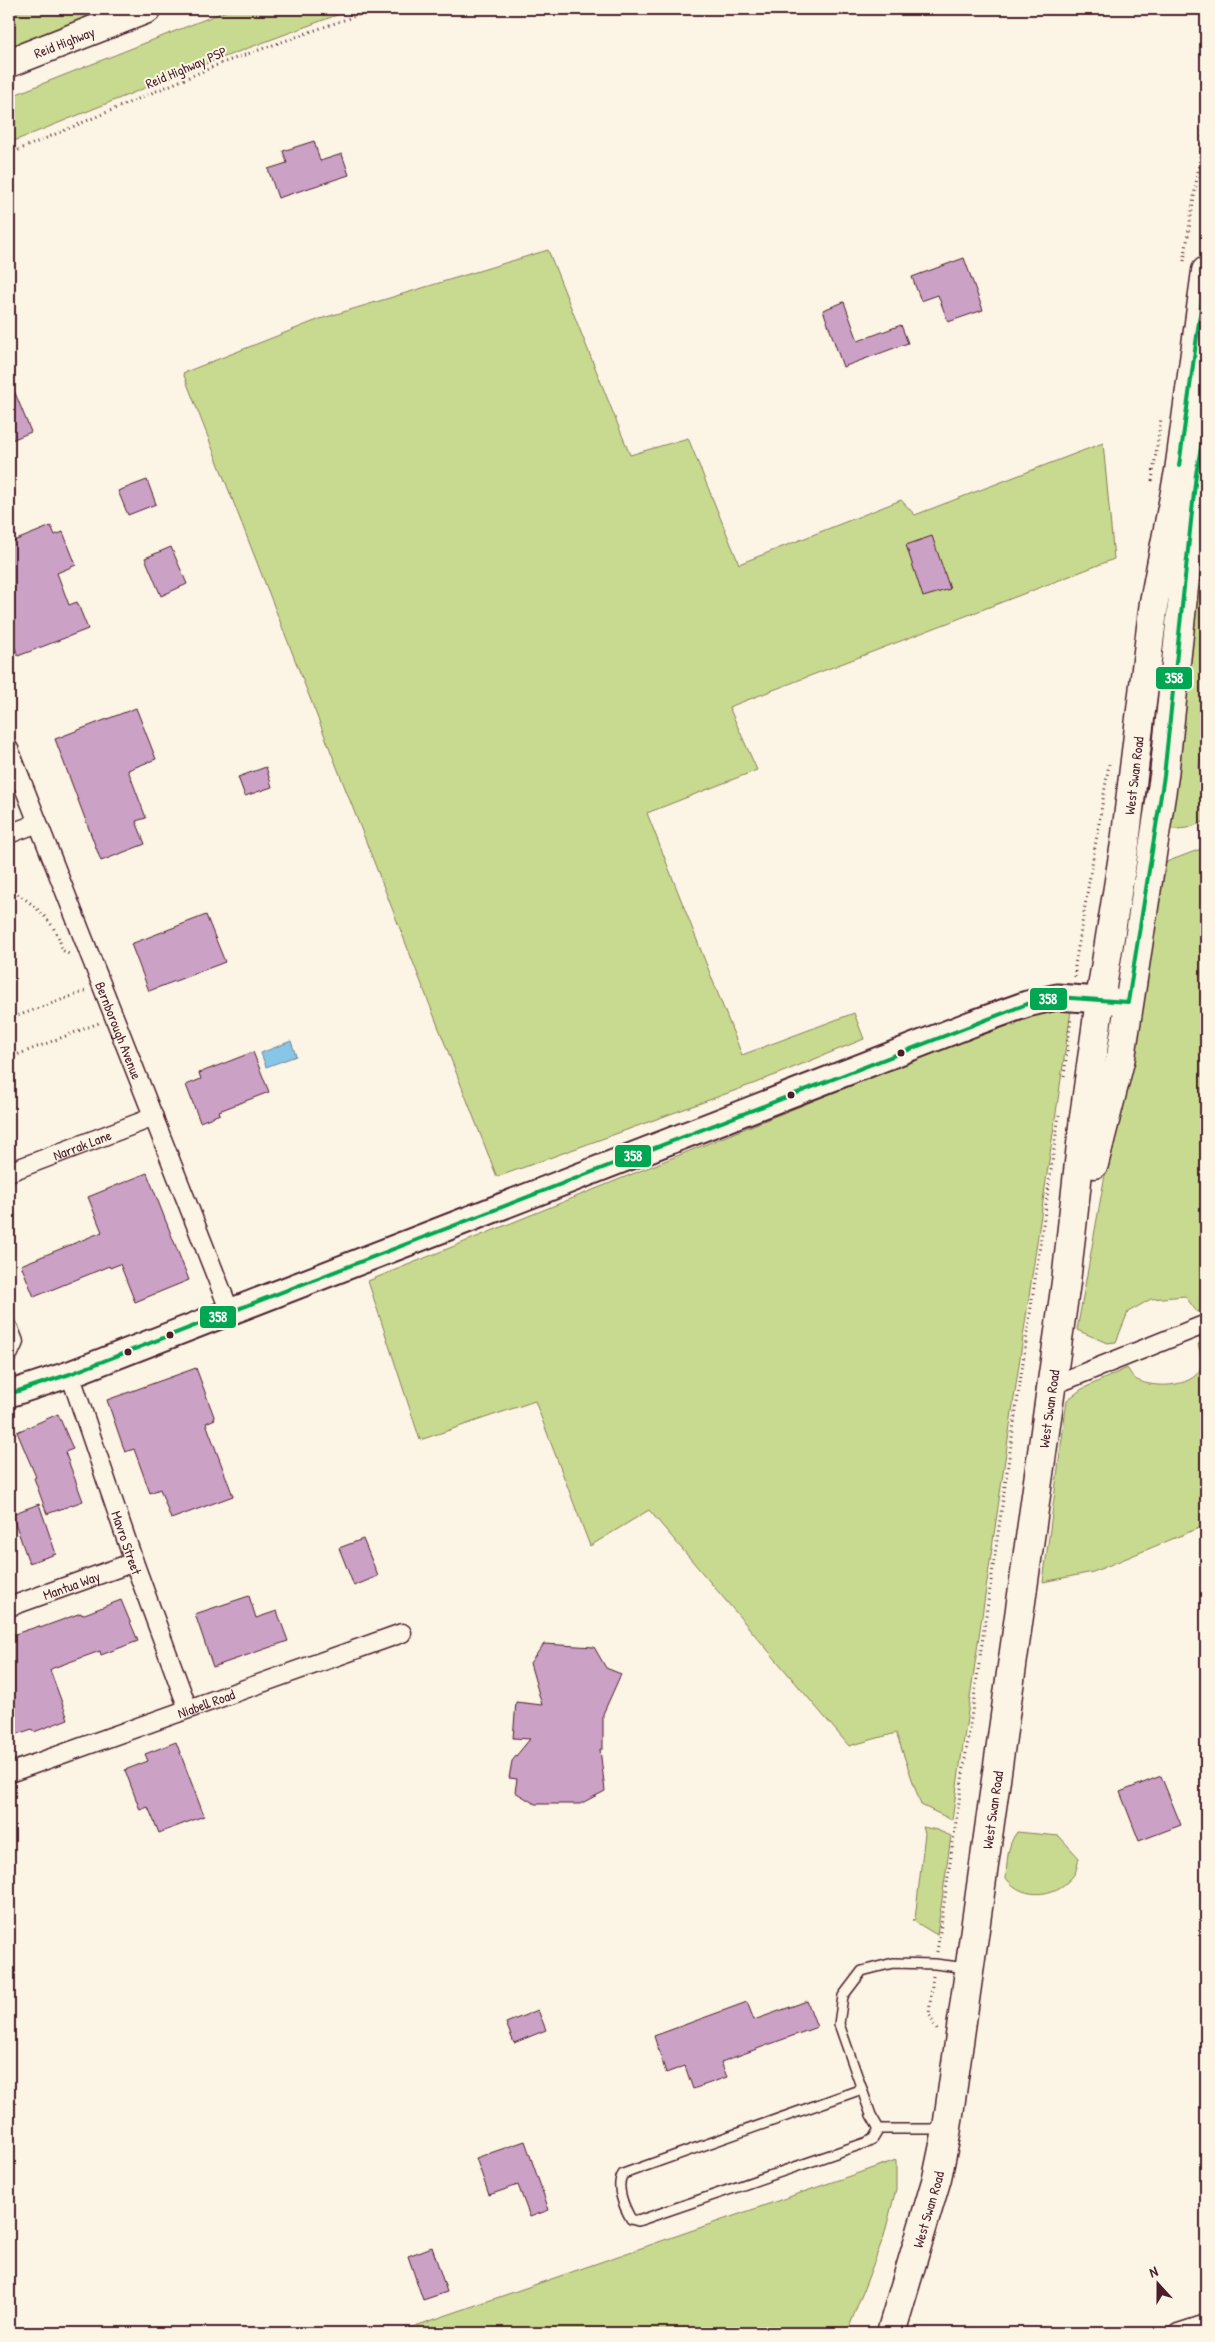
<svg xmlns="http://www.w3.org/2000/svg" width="1215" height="2342" font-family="'Patrick Hand',sans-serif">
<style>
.green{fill:#c8da8f;stroke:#897c5d}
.water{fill:#87c6e7;stroke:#6f839c}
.building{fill:#cca1c6;stroke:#4a1f2b}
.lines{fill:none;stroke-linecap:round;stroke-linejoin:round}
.lane-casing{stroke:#4a1f2b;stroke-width:12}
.street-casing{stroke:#4a1f2b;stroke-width:21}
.secondary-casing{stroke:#4a1f2b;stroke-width:29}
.primary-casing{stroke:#4a1f2b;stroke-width:31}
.highway-casing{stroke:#4a1f2b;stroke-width:31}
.path{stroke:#4a1f2b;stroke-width:3;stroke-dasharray:1 4;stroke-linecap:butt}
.lane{stroke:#fcf5e5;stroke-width:9}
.street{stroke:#fcf5e5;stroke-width:18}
.secondary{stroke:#fcf5e5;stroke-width:25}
.primary{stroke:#fcf5e5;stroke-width:28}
.highway{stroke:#fcf5e5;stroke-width:28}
.bus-1-casing{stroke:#fcf5e5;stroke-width:8}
.bus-1{stroke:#00a651;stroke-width:4}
.bus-dot{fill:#4a1f2b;stroke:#fcf5e5;stroke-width:2}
.labels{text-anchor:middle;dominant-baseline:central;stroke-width:4;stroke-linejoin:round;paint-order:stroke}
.street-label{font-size:14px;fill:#4a1f2b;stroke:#fcf5e5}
.line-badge{stroke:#fcf5e5;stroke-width:2}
.badge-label{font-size:14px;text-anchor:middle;font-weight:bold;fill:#fff}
</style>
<rect width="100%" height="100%" fill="#fcf5e5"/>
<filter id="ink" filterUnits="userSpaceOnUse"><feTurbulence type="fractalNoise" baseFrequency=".02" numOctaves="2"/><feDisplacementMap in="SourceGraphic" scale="10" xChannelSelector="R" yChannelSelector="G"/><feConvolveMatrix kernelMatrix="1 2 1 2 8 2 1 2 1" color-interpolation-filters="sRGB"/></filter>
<g filter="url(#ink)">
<g class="green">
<polygon points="25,9 121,9 9,53 9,15"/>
<polygon points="231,9 353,9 192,69 9,143 9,97"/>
<polygon points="548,250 630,455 688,438 739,564 901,500 915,515 1103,443 1114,559 729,707 757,770 647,813 742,1055 854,1013 864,1039 753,1084 497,1177 183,373 320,319"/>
<polygon points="1206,549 1206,719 1199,768 1206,791 1206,821 1188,828 1166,830 1184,725 1187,623 1197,558 1202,550"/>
<polygon points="1206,847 1206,1308 1197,1312 1185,1296 1151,1299 1128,1312 1116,1342 1107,1343 1077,1330 1161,864"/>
<polygon points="1064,1007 1071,1011 952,1820 921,1805 896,1733 849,1746 649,1510 590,1546 535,1401 420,1440 368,1281 1003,1024 1015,1026 1023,1016"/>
<path d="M1206,1340v185l-113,47 -50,10 24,-182 15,-11 45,-21c3,4 6,10 10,12 17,9 62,8 65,-17 1,-5 -3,-14 -4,-19z"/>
<polygon points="923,1827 937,1830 951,1836 937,1935 912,1920 915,1919 925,1833"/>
<path d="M1017,1832l42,4 20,22c-1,4 -2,10 -4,15 -15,24 -52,29 -69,5 1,-16 1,-33 11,-46z"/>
<polygon points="896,2160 896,2189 884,2236 847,2333 395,2333"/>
</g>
<polygon class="water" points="291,1041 296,1056 266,1067 261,1053"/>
<g class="building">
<polygon points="314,141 320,161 342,154 349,175 278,198 268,169 287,163 283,151"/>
<polygon points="964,258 983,310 948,322 938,295 921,301 912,277"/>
<polygon points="844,302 858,341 901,325 908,343 843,367 823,310"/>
<polygon points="9,378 31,432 9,441"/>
<polygon points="147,480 156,504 128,515 118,491"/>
<polygon points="51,526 55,535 63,532 76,565 57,573 69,605 77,602 88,629 18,656 9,632 9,627 14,624 9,610 9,543"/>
<polygon points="932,536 950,589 923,597 906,545"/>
<polygon points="171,547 187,584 161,596 145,558"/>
<polygon points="136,708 156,759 128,770 146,818 136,821 145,844 101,861 55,739"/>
<polygon points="266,767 272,787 245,796 238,777"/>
<polygon points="206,915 225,962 149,991 131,944"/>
<polygon points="253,1052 269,1092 219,1111 220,1114 200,1122 186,1085 201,1079 199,1073"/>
<polygon points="147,1173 189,1280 135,1302 120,1264 110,1268 109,1266 34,1297 21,1265 102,1232 88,1197"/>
<polygon points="196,1368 215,1419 206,1423 233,1496 171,1519 160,1489 150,1493 134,1449 125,1452 107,1400"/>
<polygon points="58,1414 73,1449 65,1452 83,1501 47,1514 34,1478 36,1477 17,1432"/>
<polygon points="39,1504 56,1554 29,1563 12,1514"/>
<polygon points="363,1539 378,1576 354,1586 339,1548"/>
<polygon points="249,1596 256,1618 277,1611 288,1641 213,1667 195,1614"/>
<polygon points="121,1600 138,1641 101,1655 100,1651 53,1668 50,1670 68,1719 34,1732 32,1729 9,1737 9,1636 39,1626 40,1628 81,1613 82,1615"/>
<polygon points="544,1644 594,1647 606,1668 621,1674 603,1714 603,1749 600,1749 605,1791 580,1804 535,1804 515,1792 517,1779 509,1778 512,1761 530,1739 513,1738 516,1702 542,1705 530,1663"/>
<polygon points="176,1742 204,1816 159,1833 148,1807 140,1810 125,1770 148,1761 145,1754"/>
<polygon points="1161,1776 1181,1825 1139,1841 1120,1792"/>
<polygon points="807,2001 817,2027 721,2062 727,2077 693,2089 685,2066 666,2073 654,2036 747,2002 754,2020"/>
<polygon points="538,2010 546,2030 514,2043 506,2023"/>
<polygon points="525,2141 549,2210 530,2217 518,2185 489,2195 476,2158"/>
<polygon points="432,2247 447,2292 423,2300 408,2256"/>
</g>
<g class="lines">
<defs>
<g id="lane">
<path d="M862,2089l-239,85c-8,12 1,33 8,45l7,2 227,-78 8,-4 6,-10"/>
<polyline points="943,2129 879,2129 871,2115 839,2024 843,1996 862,1971 893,1963 935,1964 967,1968"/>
</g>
<g id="street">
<path id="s1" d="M9,749l221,563"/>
<polyline points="9,834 38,823"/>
<path id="s2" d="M9,1172l145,-55"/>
<polyline points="9,1329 14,1342 9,1353"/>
<path id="s3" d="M70,1374l64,188 54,147"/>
<polyline points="1051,1386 1206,1324"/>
<path id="s4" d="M9,1607l125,-45"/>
<path id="s5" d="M9,1773l393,-140"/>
<polyline points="1178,2333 1206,2324"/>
</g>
<polyline id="secondary" points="9,1394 70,1374 974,1023 1027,1004 1057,997 1128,1002"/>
<g id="primary">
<polyline points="1094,1164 1121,1057 1164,776 1196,474 1206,420"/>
<path id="s6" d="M891,2333l46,-155 9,-43 120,-853 18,-165 16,-117 25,-157 29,-241 25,-131 27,-200"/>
</g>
<g id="highway">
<path id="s7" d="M9,63l138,-54"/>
</g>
</defs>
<use href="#lane" class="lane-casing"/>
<use href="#street" class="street-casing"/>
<use href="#secondary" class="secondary-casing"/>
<use href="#primary" class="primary-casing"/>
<use href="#highway" class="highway-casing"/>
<g class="path">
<polyline points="9,154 222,63 375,9"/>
<polyline points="1184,261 1206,120"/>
<polyline points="1152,481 1161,418"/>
<path d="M9,889c22,12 49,34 53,61l7,4"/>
<polyline points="1075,977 1075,965 1109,764"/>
<polyline points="9,1019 86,991"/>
<polyline points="9,1058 99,1023"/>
<polyline points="1064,1076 1071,1018"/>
<polyline points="937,1952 1059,1115"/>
<polyline points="933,1976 929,2014 937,2030"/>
</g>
<use href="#lane" class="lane"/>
<use href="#street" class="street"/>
<use href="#secondary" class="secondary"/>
<use href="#primary" class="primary"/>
<use href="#highway" class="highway"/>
<defs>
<g id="bus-1">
<polyline points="1179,466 1206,271"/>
<polyline points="9,1394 70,1374 1027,1004 1057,997 1128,1002 1164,776 1196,474 1206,420"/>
</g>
</defs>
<use href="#bus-1" class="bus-1-casing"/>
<use href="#bus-1" class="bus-1"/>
</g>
</g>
<g class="bus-dot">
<circle cx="901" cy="1053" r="4.5"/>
<circle cx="791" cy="1095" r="4.5"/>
<circle cx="170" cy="1335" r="4.5"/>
<circle cx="128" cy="1352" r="4.5"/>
</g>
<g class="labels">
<g class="street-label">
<text stroke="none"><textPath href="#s7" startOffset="59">Reid Highway</textPath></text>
<text transform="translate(186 67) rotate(-23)">Reid Highway PSP</text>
<text stroke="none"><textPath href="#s6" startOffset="1578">West Swan Road</textPath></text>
<text stroke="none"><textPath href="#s1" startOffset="302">Bernborough Avenue</textPath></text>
<text stroke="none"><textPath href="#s2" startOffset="78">Narrak Lane</textPath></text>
<text stroke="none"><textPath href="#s6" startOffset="939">West Swan Road</textPath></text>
<text stroke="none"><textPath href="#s3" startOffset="178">Mavro Street</textPath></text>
<text stroke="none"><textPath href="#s4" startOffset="66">Mantua Way</textPath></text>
<text stroke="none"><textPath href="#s5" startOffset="209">Niabell Road</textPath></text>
<text stroke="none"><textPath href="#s6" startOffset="534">West Swan Road</textPath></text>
<text stroke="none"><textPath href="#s6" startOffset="129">West Swan Road</textPath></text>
</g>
</g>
<g class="line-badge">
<rect x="1155" y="666" width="38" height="24" rx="5" fill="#00a651"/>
<rect x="1029" y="987" width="39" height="24" rx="5" fill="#00a651"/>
<rect x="614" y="1144" width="38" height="24" rx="5" fill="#00a651"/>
<rect x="199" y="1305" width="38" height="24" rx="5" fill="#00a651"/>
</g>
<g class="badge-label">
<text x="1174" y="683">358</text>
<text x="1048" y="1004">358</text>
<text x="633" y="1161">358</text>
<text x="218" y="1322">358</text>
</g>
<rect width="1215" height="2342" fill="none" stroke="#fcf5e5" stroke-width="30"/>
<rect x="15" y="15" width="1185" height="2312" fill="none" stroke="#4a1f2b" stroke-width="2" filter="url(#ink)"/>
<g transform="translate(1158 2284) rotate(339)" stroke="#fcf5e5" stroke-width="4" paint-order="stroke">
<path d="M0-4L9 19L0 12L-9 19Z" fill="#4a1f2b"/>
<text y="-8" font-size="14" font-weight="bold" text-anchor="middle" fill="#4a1f2b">N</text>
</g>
</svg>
